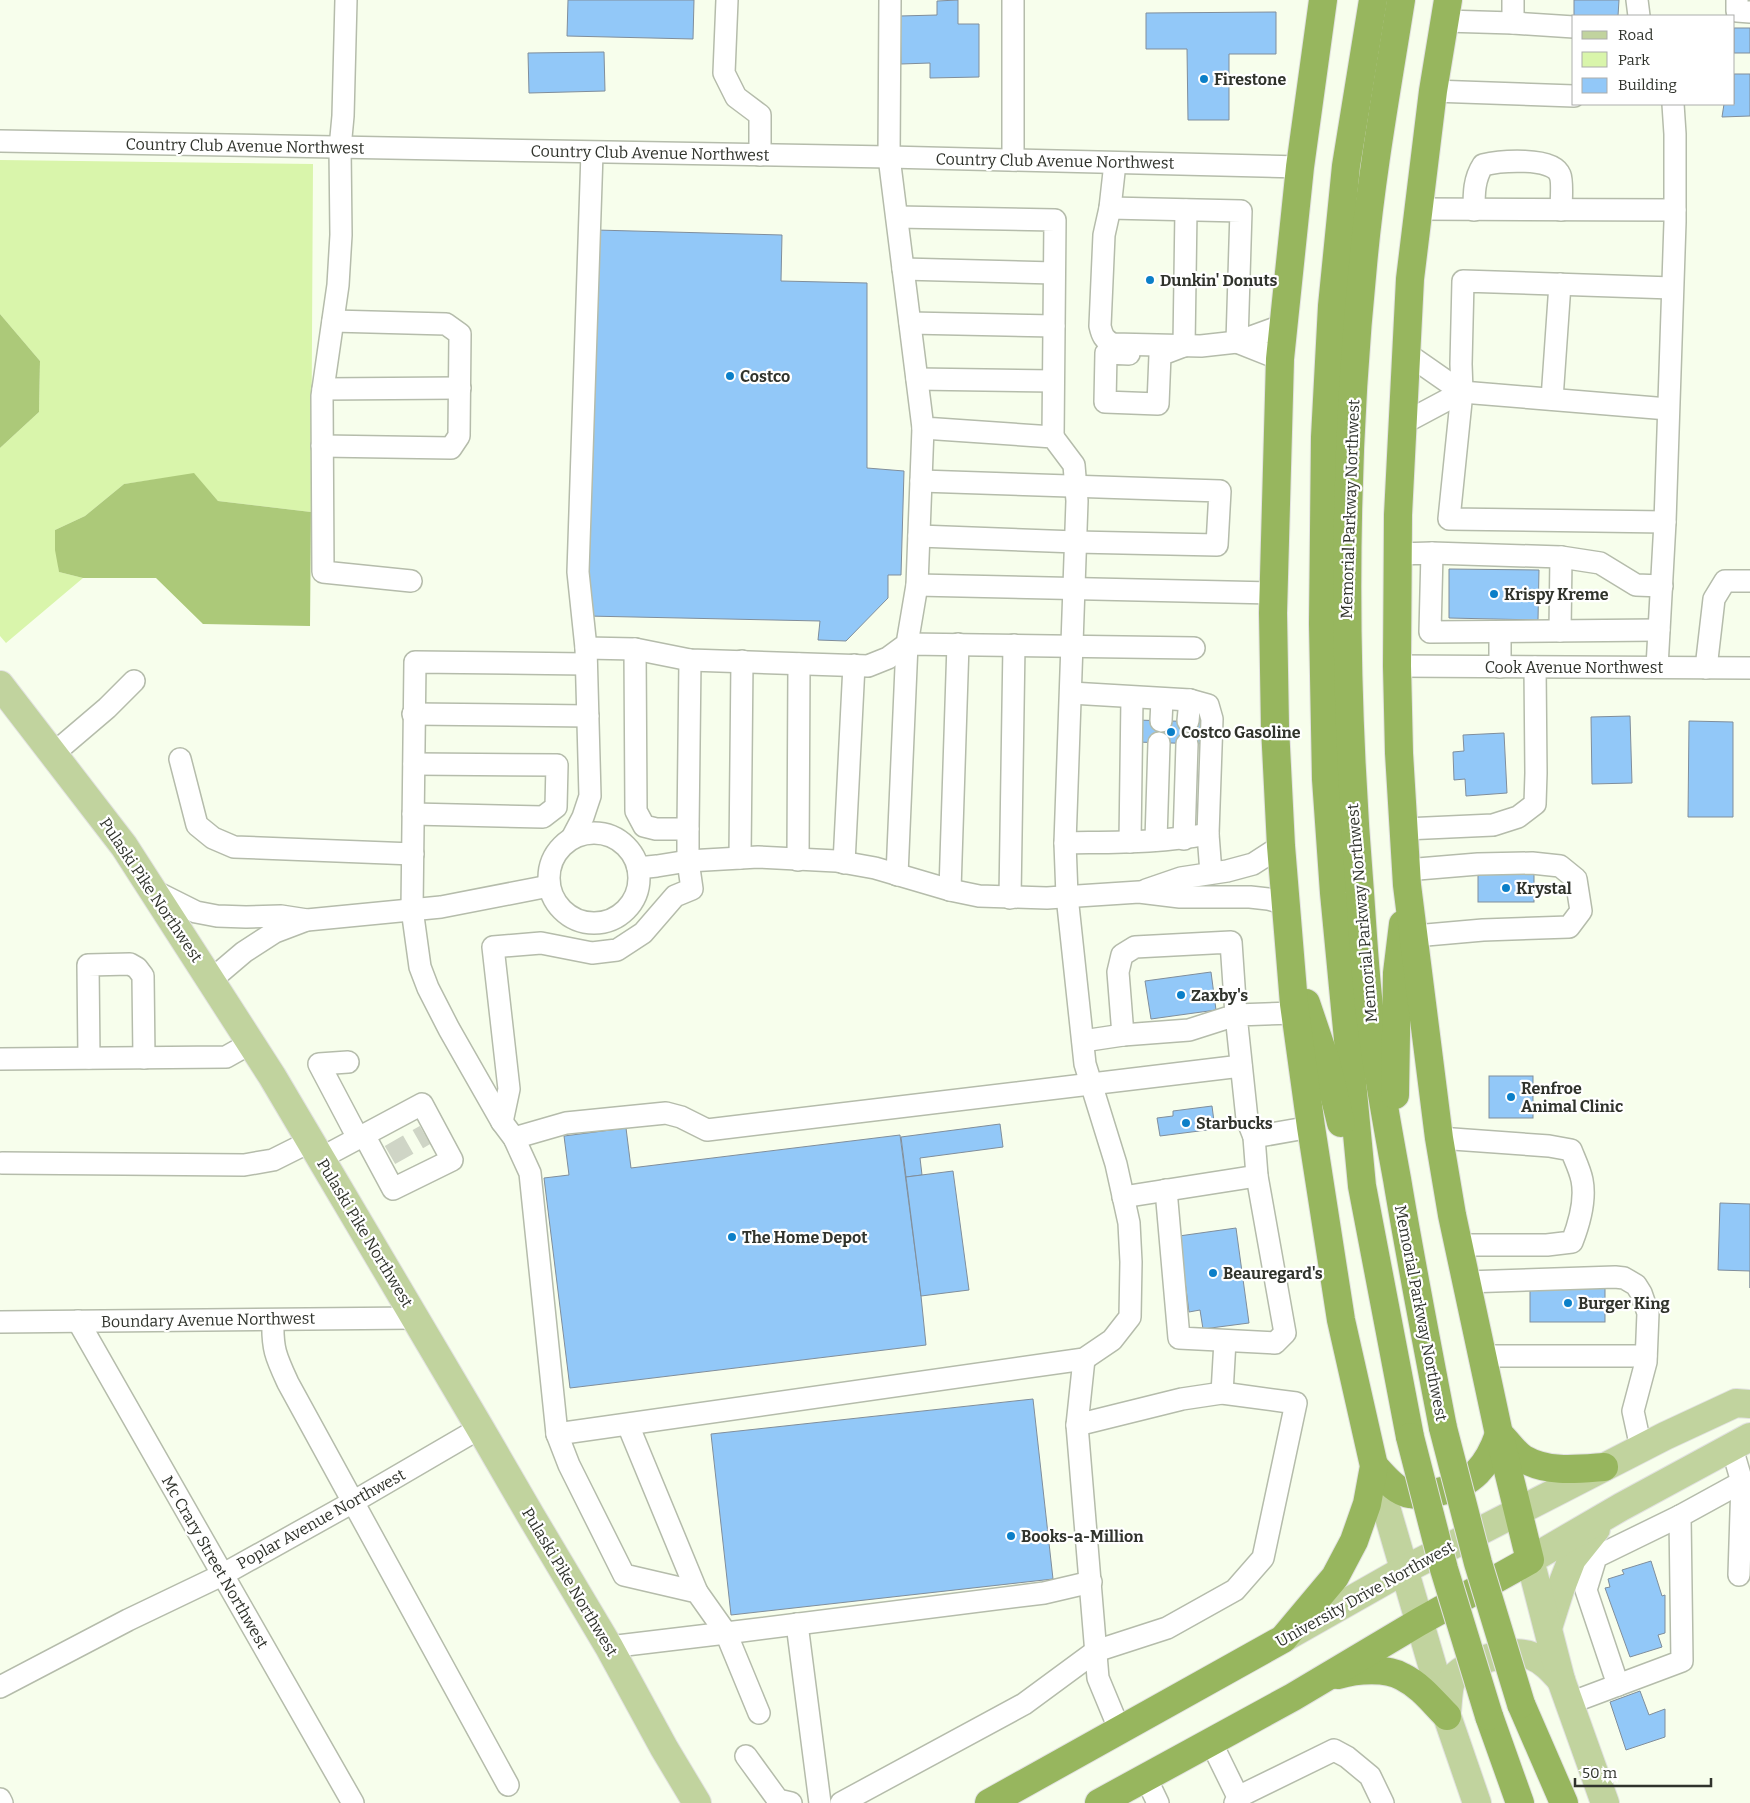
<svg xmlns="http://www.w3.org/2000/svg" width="1750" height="1803" font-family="Bitter,serif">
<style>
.green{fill:#d9f5ab}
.forest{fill:#acc979}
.building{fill:#92c8f8;stroke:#808e9b}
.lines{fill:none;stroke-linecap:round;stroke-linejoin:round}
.minor-tunnel{stroke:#cfd5c6;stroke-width:21;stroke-dasharray:21 11;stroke-linecap:butt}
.minor-casing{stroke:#b5bcab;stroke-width:24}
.major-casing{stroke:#e2e2e1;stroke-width:30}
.highway-casing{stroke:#e2e2e1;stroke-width:30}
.minor{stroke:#fff;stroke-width:21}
.major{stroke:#c1d39e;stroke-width:28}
.highway{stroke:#97b65e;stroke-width:28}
.highway-bridge-casing{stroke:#e2e2e1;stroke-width:30;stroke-linecap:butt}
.highway-bridge{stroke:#97b65e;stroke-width:28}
.poi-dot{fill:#0b7fc8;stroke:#fff;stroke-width:2}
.labels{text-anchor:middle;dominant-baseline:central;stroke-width:4.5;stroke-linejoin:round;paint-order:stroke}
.poi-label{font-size:16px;font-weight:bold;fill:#30332c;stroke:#fff;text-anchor:start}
.street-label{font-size:16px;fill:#30332c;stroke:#fff}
</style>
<rect width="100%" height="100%" fill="#f7feec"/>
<polygon class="green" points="0,160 313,164 311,512 218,501 194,474 124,484 85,516 55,530 59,572 83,578 6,643 0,636 0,448 39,412 40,361 0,314"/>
<g class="forest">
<polygon points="0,314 40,361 39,412 0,448"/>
<polygon points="194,473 218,501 311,512 310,626 203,624 156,578 83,578 59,572 55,550 55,530 85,516 124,484"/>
</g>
<g class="building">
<polygon points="568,0 694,0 693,39 567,36"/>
<polygon points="958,0 958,24 979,24 979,77 930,78 930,63 901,64 900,16 937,15 937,1"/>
<polygon points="1574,0 1619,0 1618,16 1574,16 1574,18"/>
<polygon points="1276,12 1276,54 1229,54 1229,120 1188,120 1187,49 1146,49 1146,13"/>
<rect x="1734" y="28" width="16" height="25"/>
<polygon points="604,52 605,91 529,93 528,53"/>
<polygon points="1734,74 1750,74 1750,116 1722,117 1724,104 1734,104"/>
<polygon points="596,230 782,235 781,281 867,283 867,468 904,471 901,575 888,575 888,598 846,641 818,640 820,621 587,616"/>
<polygon points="1449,569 1539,570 1538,620 1449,618"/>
<polygon points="1630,716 1632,783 1592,784 1591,717"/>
<polygon points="1136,720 1207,722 1207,744 1135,742"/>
<polygon points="1689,721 1733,722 1733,817 1688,817"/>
<polygon points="1504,733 1507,793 1466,796 1465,779 1454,780 1453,752 1464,751 1463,735"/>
<rect x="1478" y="874" width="56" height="28"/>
<polygon points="1211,972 1216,1010 1151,1019 1145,981"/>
<rect x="1489" y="1076" width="44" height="42"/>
<polygon points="1212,1106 1215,1129 1160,1136 1157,1118 1173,1116 1173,1111"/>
<polygon points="1000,1124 1003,1147 920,1158 922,1175 906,1177 901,1137"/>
<polygon points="626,1128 631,1168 900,1135 921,1296 926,1345 570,1388 544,1178 569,1175 564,1136"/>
<polygon points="953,1171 969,1290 921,1296 906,1177"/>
<polygon points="1720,1203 1750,1204 1750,1288 1750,1271 1718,1270"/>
<polygon points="1236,1228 1249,1323 1203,1329 1200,1310 1189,1312 1179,1236"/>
<rect x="1530" y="1284" width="75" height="38"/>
<polygon points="1033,1399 1053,1579 731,1615 711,1434"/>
<polygon points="1651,1561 1662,1596 1665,1595 1665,1633 1658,1635 1662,1647 1630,1657 1605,1588 1610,1587 1608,1579 1624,1574 1622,1570"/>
<polygon points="1640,1691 1649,1715 1665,1709 1665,1737 1626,1750 1610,1702"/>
</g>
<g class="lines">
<polyline class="minor-tunnel" points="390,1155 425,1135"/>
<defs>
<g id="minor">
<polyline points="346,0 343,116 340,148 341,235 338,285 322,396 323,572 411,581"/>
<polyline points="727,0 724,73 736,97 760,115 760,155"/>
<polyline points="1013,0 1013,160"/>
<polyline points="1513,0 1513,23"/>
<polyline points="1637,0 1639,16"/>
<polyline points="1737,0 1737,11 1750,12"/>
<polyline points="1445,21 1513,23 1574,27"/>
<polyline points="1433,91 1574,96"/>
<polyline points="0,141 889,157 1300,167"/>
<path d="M1115,163l-5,45 -6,27 -4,91c2,9 4,14 13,18l88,2 36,-4 47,-17"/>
<polyline points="1110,208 1241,211 1237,342"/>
<polyline points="1419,209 1675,210"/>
<path d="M1474,210c0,-17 0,-31 9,-45 16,-4 70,-9 77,10 3,7 1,26 1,35"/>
<polyline points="897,217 1055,220 1053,437"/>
<polyline points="903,269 1054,273"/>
<polyline points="910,323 1054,326"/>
<polyline points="1237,342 1280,359"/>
<polyline points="1184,346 1186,210"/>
<polyline points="1406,353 1462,392 1668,409"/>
<polyline points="1129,354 1106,353 1105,402 1158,404 1160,355 1181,347"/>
<polyline points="917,379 1053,381"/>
<polyline points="323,389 460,388"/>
<polyline points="1552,399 1560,284"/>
<polyline points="1402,424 1462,392"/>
<polyline points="322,446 451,448 459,436 460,334 446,324 333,321"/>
<polyline points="1665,522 1449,519 1462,392 1461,364 1463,281 1672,288"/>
<polyline points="919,536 1076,542 1217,545 1220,491 921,481"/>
<polyline points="1432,553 1561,557 1600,563 1636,585 1662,586"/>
<polyline points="1398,554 1432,553 1430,632 1659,630"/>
<polyline points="917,585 1273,593"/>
<polyline points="1560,631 1561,557"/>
<polyline points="586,648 635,649 690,660 868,666 888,658 907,644 917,585 923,428"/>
<polyline points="635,649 636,811 644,826 656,829 688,829 690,660"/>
<polyline points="586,664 415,662 412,909 420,967 428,988 449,1029 502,1122 514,1138 530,1173 557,1434 1084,1359 1112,1340 1130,1317 1131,1262 1129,1223 1116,1164 1085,1064 1067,896 1065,843 1077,501 1074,465 1053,437 923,428 889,157 890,0"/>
<polyline points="1397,666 1750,668"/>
<polyline points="1500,667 1500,632"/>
<polyline points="1657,667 1665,522 1675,222 1675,134 1673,104"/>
<polyline points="1706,668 1714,599 1725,581 1750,581"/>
<polyline points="1071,693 1190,700 1208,705 1212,719 1208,834 1211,873"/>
<polyline points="413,714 588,716"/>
<polyline points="1161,721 1162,700"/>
<polyline points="1188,721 1190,700"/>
<polyline points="53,754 107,708 134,681"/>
<polyline points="180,759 197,825 213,838 234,847 413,854"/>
<polyline points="413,814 543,817 556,807 557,765 414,764"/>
<polyline points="1405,829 1493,825 1518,817 1535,804 1536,773 1535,667"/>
<circle cx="594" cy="878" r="45"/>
<polyline points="572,838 583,817 590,796 586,648 578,572 592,153"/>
<polyline points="1184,839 1187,744"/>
<polyline points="1156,840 1159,743"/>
<polyline points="1130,842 1132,698"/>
<path d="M1065,843c48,-1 96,0 143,-9"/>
<polyline points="740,858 742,661"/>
<polyline points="798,860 799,664"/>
<polyline points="844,863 854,665"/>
<polyline points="638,868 657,866 688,861 758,857 836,861 875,868 950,890 979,896 1047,898 1139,892 1180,897 1250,897 1268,899 1286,904"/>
<polyline points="1406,870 1478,864 1532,863 1560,866 1576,879 1581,911 1569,927 1483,930 1415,936"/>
<polyline points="897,875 907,644 1194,648"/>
<polyline points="950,890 958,644"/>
<polyline points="1146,890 1181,878 1227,871 1253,864 1281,846"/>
<polyline points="154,891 196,912 217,916 246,917 281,916 307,920 441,907 549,886"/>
<polyline points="1010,898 1014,645"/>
<polyline points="211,980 244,952 275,932 304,921"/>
<polyline points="1083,1041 1123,1035"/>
<polyline points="89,1058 88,965 130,964 137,968 143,976 144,1058"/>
<polyline points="0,1059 226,1057 251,1043"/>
<polyline points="348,1062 319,1064 358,1138"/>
<polyline points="502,1122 509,1089 493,947 541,943 592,953 617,950 643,933 675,896 692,889 688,861 688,829"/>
<polyline points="1254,1137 1311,1127"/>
<polyline points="514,1138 566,1123 666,1113 681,1117 707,1130 1241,1066"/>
<path d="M1439,1138l110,8 22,4c4,10 9,20 11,30 4,20 -3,44 -10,62l-25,3h-89"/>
<polyline points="321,1158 422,1104 452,1160 393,1189 364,1135"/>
<polyline points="2,1163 244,1165 273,1160 311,1141"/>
<polyline points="1166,1190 1179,1338 1275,1343 1285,1333 1257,1176 1254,1137 1247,1119 1236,1015 1231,942 1135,947 1122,955 1118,972 1123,1035 1189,1030 1236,1015 1295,1013"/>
<polyline points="1123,1197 1257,1176"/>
<polyline points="1466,1282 1615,1277 1624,1278 1636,1285 1641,1293 1648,1313 1646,1362 1633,1411 1641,1448"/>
<path d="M273,1320c-1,29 3,37 15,63l220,402"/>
<polyline points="78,1321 353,1803"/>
<polyline points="0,1322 416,1318"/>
<polyline points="1482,1356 1646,1356"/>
<polyline points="1084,1359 1077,1425 1098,1678 1120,1731"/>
<polyline points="1222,1393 1225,1341"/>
<polyline points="628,1425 697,1592"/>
<polyline points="557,1434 569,1465 624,1575 697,1592 726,1633 759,1713"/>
<polyline points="1732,1448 1742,1482 1739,1575"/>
<polyline points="797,1624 820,1803"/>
<polyline points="609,1647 726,1633 1044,1593 1091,1582"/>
<polyline points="1618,1685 1586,1590 1596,1557 1680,1516"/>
<polyline points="0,1687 128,1620 222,1575 353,1502 480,1428"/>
<polyline points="1570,1703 1682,1661 1680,1516 1742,1482 1750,1483"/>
<polyline points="1211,1742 1238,1797 1235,1803"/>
<polyline points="746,1756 778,1800 791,1803"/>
<polyline points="1146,1778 1158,1803"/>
<polyline points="1238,1797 1334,1750 1347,1757 1370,1776 1383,1803"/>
<polyline points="0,1799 2,1803"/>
<polyline points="841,1803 1024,1704 1096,1651 1167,1628 1235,1590 1263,1558 1296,1403 1222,1393 1182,1399 1077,1425"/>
</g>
<g id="major">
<polyline points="0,685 124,846 272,1076 480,1428 531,1516 609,1647 664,1748 697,1803"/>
<polyline points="1374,1466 1447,1716 1477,1803"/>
<polyline points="1548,1628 1560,1590 1572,1559 1596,1529"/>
<polyline points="1284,1638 1404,1570 1665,1436 1736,1403 1750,1404"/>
<path d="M1447,1712c1,-8 1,-22 4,-30 11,-20 61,-35 81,-26 12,5 20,14 29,24"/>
<polyline points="1605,1803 1561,1680 1530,1560 1621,1507 1750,1437"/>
</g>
<g id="highway">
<polyline points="1373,0 1346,166 1332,306 1325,437 1323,624 1326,779 1334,893 1362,1186 1410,1437"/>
<path d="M1401,0c-14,88 -30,176 -38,265 -21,208 -20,419 -3,628 3,41 5,82 10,122 7,55 17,110 27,164 14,84 30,166 46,249"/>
<polyline points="1306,1003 1326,1062 1341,1123"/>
<polyline points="1395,1095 1397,973 1403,924"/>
<path d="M1499,1434c8,7 16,20 25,25 24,14 54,10 80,8"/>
<path d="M1374,1466c10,10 21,26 36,28 8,2 20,0 28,-2 34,-7 50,-26 61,-58"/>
<path d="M1338,1675c18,-5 48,-8 65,2 18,9 30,25 44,39"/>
<polyline points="1521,1704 1564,1803"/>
<polyline points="1489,1716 1520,1803"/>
<polyline points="989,1803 1283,1639 1335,1577 1354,1541 1367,1504 1374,1466 1341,1320 1311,1127 1294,1004 1281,846 1275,727 1273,613 1280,359 1300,167 1323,0"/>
<polyline points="1099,1803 1293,1697 1419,1622 1530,1560 1499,1434 1452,1215 1439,1138 1407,885 1399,753 1397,666 1398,515 1410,279 1433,91 1448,0"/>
</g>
</defs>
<use href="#minor" class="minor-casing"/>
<use href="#major" class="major-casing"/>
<use href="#highway" class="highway-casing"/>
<use href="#minor" class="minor"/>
<use href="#major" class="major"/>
<use href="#highway" class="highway"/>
<defs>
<g id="highway-bridge">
<polyline points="1443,1428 1478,1563 1521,1704"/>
<polyline points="1410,1437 1444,1569 1489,1716"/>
</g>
</defs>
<use href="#highway-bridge" class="highway-bridge-casing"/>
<use href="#highway-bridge" class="highway-bridge"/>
</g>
<g class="poi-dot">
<circle cx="1204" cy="79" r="5"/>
<circle cx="1150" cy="280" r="5"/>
<circle cx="730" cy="376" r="5"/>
<circle cx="1494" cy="594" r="5"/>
<circle cx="1171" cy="732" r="5"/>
<circle cx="1506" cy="888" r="5"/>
<circle cx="1181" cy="995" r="5"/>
<circle cx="1511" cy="1097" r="5"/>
<circle cx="1186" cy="1123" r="5"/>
<circle cx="732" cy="1237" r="5"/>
<circle cx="1213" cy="1273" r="5"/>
<circle cx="1568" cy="1303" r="5"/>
<circle cx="1011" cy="1536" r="5"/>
</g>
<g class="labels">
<g class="poi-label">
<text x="1214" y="79">Firestone</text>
<text x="1160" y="280">Dunkin' Donuts</text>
<text x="740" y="376">Costco</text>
<text x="1504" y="594">Krispy Kreme</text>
<text x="1181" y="732">Costco Gasoline</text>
<text x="1516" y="888">Krystal</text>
<text x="1191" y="995">Zaxby's</text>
<text x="1521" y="1088">Renfroe<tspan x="1521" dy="18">Animal Clinic</tspan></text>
<text x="1196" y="1123">Starbucks</text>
<text x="742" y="1237">The Home Depot</text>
<text x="1223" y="1273">Beauregard's</text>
<text x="1578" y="1303">Burger King</text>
<text x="1021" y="1536">Books-a-Million</text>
</g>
<g class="street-label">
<text transform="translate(245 146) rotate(1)">Country Club Avenue Northwest</text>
<text transform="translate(650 153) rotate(1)">Country Club Avenue Northwest</text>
<text transform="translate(1055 161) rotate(1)">Country Club Avenue Northwest</text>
<text transform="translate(1350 509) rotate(-88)">Memorial Parkway Northwest</text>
<text x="1574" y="667">Cook Avenue Northwest</text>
<text transform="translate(151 890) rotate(56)">Pulaski Pike Northwest</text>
<text transform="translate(1362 913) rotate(-95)">Memorial Parkway Northwest</text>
<text transform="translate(365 1233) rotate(59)">Pulaski Pike Northwest</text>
<text transform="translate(1421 1313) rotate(79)">Memorial Parkway Northwest</text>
<text transform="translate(208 1320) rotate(-1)">Boundary Avenue Northwest</text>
<text transform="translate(321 1519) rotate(-29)">Poplar Avenue Northwest</text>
<text transform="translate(215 1562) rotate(60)">Mc Crary Street Northwest</text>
<text transform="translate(570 1582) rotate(59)">Pulaski Pike Northwest</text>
<text transform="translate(1365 1594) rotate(-29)">University Drive Northwest</text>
</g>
</g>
<rect x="1572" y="15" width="162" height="90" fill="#ffffff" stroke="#acadab"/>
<rect x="1582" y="31" width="25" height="8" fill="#c1d39e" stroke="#acadab"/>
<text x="1618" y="40" font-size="15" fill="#30332c">Road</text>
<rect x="1582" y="52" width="25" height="15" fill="#d9f5ab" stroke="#acadab"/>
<text x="1618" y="65" font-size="15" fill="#30332c">Park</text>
<rect x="1582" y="78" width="25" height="15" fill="#92c8f8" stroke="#acadab"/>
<text x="1618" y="90" font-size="15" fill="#30332c">Building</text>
<path d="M1575 1778v8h136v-8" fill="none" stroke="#30332c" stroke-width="2.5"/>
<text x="1582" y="1778" font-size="15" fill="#30332c" stroke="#ffffff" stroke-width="4" paint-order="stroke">50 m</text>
</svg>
